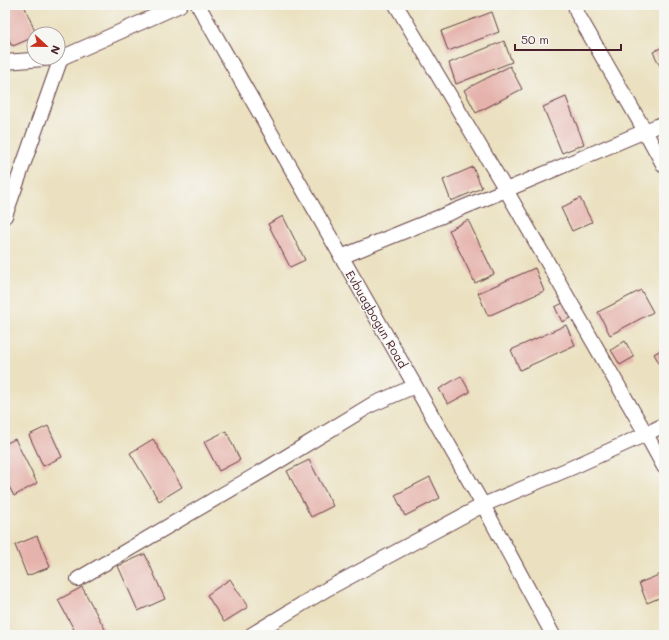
<svg xmlns="http://www.w3.org/2000/svg" width="669" height="640" font-family="Mali,sans-serif">
<style>
.building{fill:#e6b2ac}
.lines{fill:none;stroke-linecap:round;stroke-linejoin:round}
.minor-casing{stroke:#623c41;stroke-width:16}
.minor{stroke:#fff;stroke-width:14}
.labels{text-anchor:middle;dominant-baseline:central;stroke-width:3;stroke-linejoin:round;paint-order:stroke}
.street-label{font-size:12px;fill:#4a1f2b;stroke:#f6f6f2}
</style>
<rect width="100%" height="100%" fill="#f6f6f2"/>
<filter id="ink" filterUnits="userSpaceOnUse"><feTurbulence type="fractalNoise" baseFrequency=".025" numOctaves="2"/><feDisplacementMap in="SourceGraphic" scale="8" xChannelSelector="R" yChannelSelector="G"/><feConvolveMatrix kernelMatrix="1 2 1 2 8 2 1 2 1" color-interpolation-filters="sRGB"/></filter>
<filter id="wash" filterUnits="userSpaceOnUse"><feTurbulence type="fractalNoise" baseFrequency=".012" numOctaves="4" result="noise"/><feDisplacementMap in="SourceGraphic" scale="16" xChannelSelector="R" yChannelSelector="G"/><feGaussianBlur stdDeviation="0.9" result="paint"/><feColorMatrix in="noise" values="0 0 0 0 0 0 0 0 0 0 0 0 0 0 0 0 0 1.4 0 .05"/><feComposite in="paint" operator="in"/></filter>
<g filter="url(#wash)">
<rect width="100%" height="100%" fill="#ebe1c0"/>
<g id="blocks">
<g class="building">
<polygon points="5,5 24,5 36,34 34,34 34,37 13,46 13,45 11,45 5,27"/>
<polygon points="492,12 499,32 448,51 441,31"/>
<polygon points="504,41 512,62 456,84 449,63"/>
<polygon points="664,46 664,74 653,52"/>
<polygon points="510,66 522,89 476,113 464,90"/>
<polygon points="566,97 584,144 562,153 543,107"/>
<polygon points="473,167 482,188 451,201 443,180"/>
<polygon points="580,198 592,222 572,231 561,208"/>
<polygon points="283,216 305,260 290,267 268,224"/>
<polygon points="468,220 494,274 475,283 449,230"/>
<polygon points="535,268 544,291 488,316 478,293"/>
<polygon points="641,290 653,312 610,335 598,312"/>
<polygon points="565,302 572,317 562,322 555,307"/>
<polygon points="566,325 575,345 520,370 511,350"/>
<polygon points="625,341 634,357 620,365 611,350"/>
<polygon points="664,348 664,372 654,354"/>
<polygon points="461,376 470,392 448,404 439,389"/>
<polygon points="5,395 9,409 5,410"/>
<polygon points="48,426 62,457 43,466 29,435"/>
<polygon points="226,431 240,460 219,471 204,442"/>
<polygon points="15,439 37,483 14,496 5,479 5,444"/>
<polygon points="153,439 182,487 159,501 130,453"/>
<polygon points="309,460 333,506 311,517 287,471"/>
<polygon points="430,477 440,498 405,516 395,495"/>
<polygon points="37,536 50,567 27,576 15,545"/>
<polygon points="145,554 165,599 138,611 118,566"/>
<polygon points="664,573 664,596 647,603 639,583"/>
<polygon points="230,579 248,607 224,622 207,595"/>
<polygon points="82,587 106,631 99,635 77,635 58,600"/>
</g>
</g>
</g>
<g filter="url(#ink)">
<use href="#blocks" fill-opacity="0" stroke="#623c41" stroke-width="1"/>
<g class="lines">
<defs>
<g id="minor">
<polyline points="198,5 483,505 553,635"/>
<polyline points="396,5 506,190 646,434 664,467"/>
<polyline points="575,5 577,13 645,131 664,166"/>
<polyline points="58,58 61,58 180,5"/>
<polyline points="5,62 57,58"/>
<polyline points="5,216 61,58"/>
<polyline points="341,257 506,190 664,123"/>
<polyline points="78,579 266,469 371,405 415,386"/>
<polyline points="251,635 327,589 483,505 571,468 646,434 664,425"/>
</g>
</defs>
<use href="#minor" class="minor-casing"/>
<use href="#minor" class="minor"/>
</g>
</g>
<g class="labels">
<g class="street-label">
<text transform="translate(377 319) rotate(60)">Evbuagbogun Road</text>
</g>
</g>
<rect width="669" height="640" fill="none" stroke="#f6f6f2" stroke-width="20"/>
<g transform="translate(46 46) rotate(112)"><circle r="19" fill="#f6f6f2" stroke="#b1a0a2"/>
<path d="M0-3L7 15L0 10L-7 15Z" fill="#c8321e"/>
<text y="-6" font-size="11" font-weight="bold" text-anchor="middle" fill="#4a1f2b">N</text>
</g>
<path d="M515 44v6h106v-6" fill="none" stroke="#4a1f2b" stroke-width="2"/>
<text x="521" y="44" font-size="12" fill="#4a1f2b" stroke="#f6f6f2" stroke-width="3" paint-order="stroke">50 m</text>
</svg>
